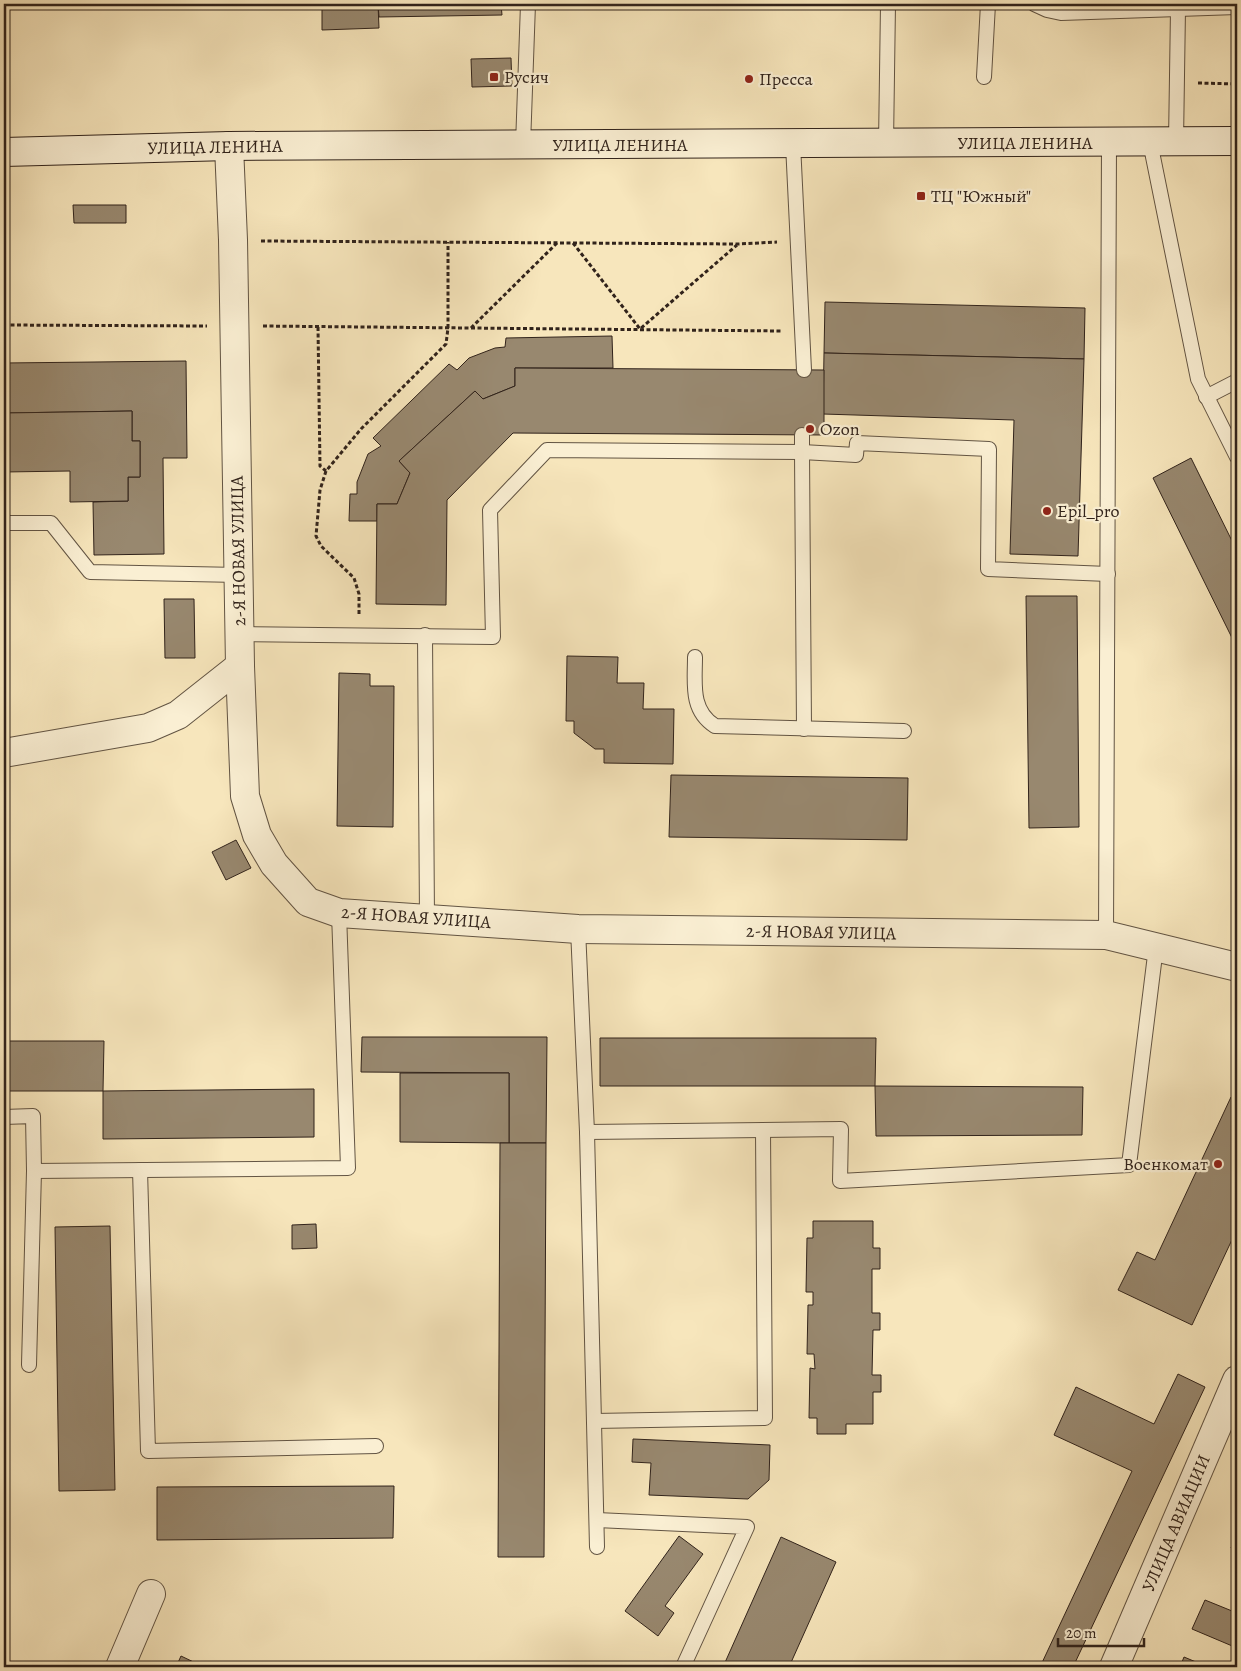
<svg xmlns="http://www.w3.org/2000/svg" width="1241" height="1671" font-family="Alegreya,serif">
<style>
.building{fill:#98886f;stroke:#31231b}
.lines{fill:none;stroke-linecap:round;stroke-linejoin:round}
.lane-casing{stroke:#625443;stroke-width:16}
.street-casing{stroke:#625443;stroke-width:30}
.secondary-casing{stroke:#31231b;stroke-width:30}
.path{stroke:#31231b;stroke-width:3;stroke-dasharray:4 2.5;stroke-linecap:butt}
.lane{stroke:#faefd3;stroke-width:14}
.street{stroke:#faefd3;stroke-width:28}
.secondary{stroke:#faefd3;stroke-width:28}
.poi-dot{fill:#8f2418;stroke:#faefd3;stroke-width:2}
.labels{text-anchor:middle;dominant-baseline:central;stroke-width:4.5;stroke-linejoin:round;paint-order:stroke}
.poi-label{font-size:18px;fill:#31231b;stroke:#faefd3;text-anchor:start}
.street-label{font-size:18px;fill:#31231b;stroke:#faefd3}
</style>
<rect width="100%" height="100%" fill="#f7e6bc"/>
<filter id="stains"><feTurbulence type="fractalNoise" baseFrequency=".004" numOctaves="4"/><feColorMatrix values="0 0 0 0 .2 0 0 0 0 .09 0 0 0 0 .02 0 0 0 .5 -.17"/></filter>
<radialGradient id="worn" r=".72"><stop offset=".6" stop-color="#630" stop-opacity="0"/><stop offset="1" stop-color="#630" stop-opacity=".3"/></radialGradient>
<g class="building">
<polygon points="322,4 378,4 379,28 322,30"/>
<polygon points="378,4 501,4 502,15 379,17"/>
<rect x="928" y="4" width="33" height="1"/>
<polygon points="511,58 512,86 472,87 471,59"/>
<polygon points="73,205 126,205 126,223 74,223"/>
<polygon points="825,302 1085,308 1084,359 824,353"/>
<polygon points="612,336 613,368 515,368 515,386 483,399 475,391 399,461 410,473 397,504 377,504 377,521 349,521 350,494 357,494 357,482 368,454 381,446 373,438 449,364 457,370 469,358 495,348 505,347 506,338"/>
<polygon points="824,353 1084,359 1078,556 1010,554 1014,420 823,414"/>
<polygon points="186,361 187,458 163,458 164,554 94,555 93,502 128,501 128,477 140,477 140,441 132,441 132,411 4,413 4,363"/>
<polygon points="515,368 824,370 824,435 513,433 447,500 446,605 376,604 377,504 397,504 410,473 399,461 475,391 483,399 515,386"/>
<polygon points="132,411 132,441 140,441 140,477 128,477 128,501 70,502 70,471 4,472 4,413"/>
<polygon points="1191,458 1237,551 1237,648 1153,478"/>
<polygon points="1026,596 1077,596 1079,827 1029,828"/>
<polygon points="164,599 194,599 195,658 165,658"/>
<polygon points="567,656 618,657 617,683 644,683 643,709 674,709 673,764 604,763 604,749 595,749 574,733 574,721 566,721"/>
<polygon points="339,673 370,674 370,686 394,686 393,827 337,826"/>
<polygon points="671,775 908,778 907,840 669,837"/>
<polygon points="236,840 251,868 226,880 212,852"/>
<polygon points="362,1037 547,1037 546,1143 509,1143 509,1073 361,1072"/>
<polygon points="600,1038 876,1038 875,1086 600,1086"/>
<polygon points="4,1041 104,1041 103,1091 4,1091"/>
<polygon points="400,1073 509,1073 509,1143 400,1142"/>
<polygon points="875,1086 1083,1087 1082,1135 876,1136"/>
<polygon points="314,1089 314,1137 103,1139 103,1091"/>
<polygon points="1231,1097 1237,1100 1237,1229 1192,1325 1118,1290 1137,1252 1155,1260"/>
<polygon points="500,1143 546,1143 544,1557 498,1557"/>
<polygon points="813,1221 873,1221 873,1248 880,1248 880,1269 872,1269 872,1313 880,1313 880,1330 873,1330 872,1375 881,1375 881,1392 873,1392 873,1424 846,1424 846,1434 817,1434 817,1418 809,1418 810,1368 815,1369 814,1354 807,1354 808,1305 813,1305 813,1292 806,1292 807,1238 813,1238"/>
<polygon points="316,1224 317,1248 292,1249 292,1225"/>
<polygon points="110,1226 115,1490 59,1491 55,1227"/>
<polygon points="1178,1374 1205,1387 1073,1667 1040,1667 1132,1471 1054,1435 1076,1387 1154,1424"/>
<polygon points="633,1439 770,1445 769,1480 748,1499 649,1495 651,1463 632,1462"/>
<polygon points="394,1486 393,1538 157,1540 157,1487"/>
<polygon points="1237,1534 1237,1551 1231,1548"/>
<polygon points="679,1536 703,1554 665,1606 674,1613 658,1636 625,1611"/>
<polygon points="781,1537 836,1562 789,1667 723,1667"/>
<polygon points="1205,1600 1237,1613 1237,1648 1192,1629"/>
<polygon points="181,1656 204,1667 176,1667"/>
<polygon points="1184,1657 1208,1667 1180,1667"/>
</g>
<g class="lines">
<defs>
<g id="lane">
<polyline points="1034,4 1047,10 1061,13 1237,7"/>
<polyline points="984,77 988,4"/>
<polyline points="1150,142 1198,379 1237,457"/>
<polyline points="1176,142 1178,9"/>
<polyline points="793,144 804,370"/>
<polyline points="886,144 888,4"/>
<polyline points="523,145 528,4"/>
<polyline points="1206,397 1237,381"/>
<polyline points="4,523 51,523 90,572 239,575"/>
<polyline points="240,634 493,637 490,510 547,450 802,452 802,435"/>
<polyline points="425,635 427,919"/>
<path d="M695,657c0,26 -5,53 20,69l189,5"/>
<polyline points="804,729 802,452 856,455 857,443 989,449 988,569 1108,574"/>
<polyline points="578,929 587,1132 597,1547"/>
<polyline points="1106,935 1109,142"/>
<polyline points="4,1117 33,1116 34,1171 348,1168 339,913"/>
<polyline points="587,1132 841,1129 840,1181 1129,1165 1156,947"/>
<polyline points="140,1170 148,1451 376,1446"/>
<polyline points="29,1365 34,1171"/>
<polyline points="594,1421 765,1418 763,1130"/>
<polyline points="597,1520 747,1527 683,1667"/>
</g>
<g id="street">
<polyline points="229,146 233,240 240,666 245,796 257,835 274,864 308,902 339,913 578,929 1106,935 1237,967"/>
<polyline points="4,753 148,728 178,715 240,666"/>
<polyline points="120,1667 151,1594"/>
<polyline points="1114,1667 1237,1380"/>
</g>
<polyline id="secondary" points="4,152 229,146 1237,141"/>
</defs>
<use href="#lane" class="lane-casing"/>
<use href="#street" class="street-casing"/>
<use href="#secondary" class="secondary-casing"/>
<g class="path">
<polyline points="1198,83 1237,84"/>
<polyline points="261,241 738,244 777,242"/>
<polyline points="573,243 640,329 737,245"/>
<polyline points="4,325 207,326"/>
<polyline points="263,326 782,331"/>
<polyline points="318,327 320,466 326,471"/>
<polyline points="471,328 557,243"/>
<polyline points="359,614 359,594 354,578 321,546 316,536 320,490 326,471 361,429 446,344 448,328 448,242"/>
</g>
<use href="#lane" class="lane"/>
<use href="#street" class="street"/>
<use href="#secondary" class="secondary"/>
</g>
<g class="poi-dot">
<rect x="489" y="72" width="10" height="10" rx="2.5"/>
<circle cx="749" cy="79" r="5"/>
<rect x="916" y="191" width="10" height="10" rx="2.5"/>
<circle cx="810" cy="429" r="5"/>
<circle cx="1047" cy="511" r="5"/>
<circle cx="1218" cy="1164" r="5"/>
</g>
<g class="labels">
<g class="poi-label">
<text x="504" y="77">Русич</text>
<text x="759" y="79">Пресса</text>
<text x="931" y="196">ТЦ "Южный"</text>
<text x="820" y="429">Ozon</text>
<text x="1057" y="511">Epil_pro</text>
<text x="1208" y="1164" text-anchor="end">Военкомат</text>
</g>
<g class="street-label">
<text x="1025" y="143">УЛИЦА ЛЕНИНА</text>
<text x="620" y="145">УЛИЦА ЛЕНИНА</text>
<text transform="translate(215 147) rotate(-1)">УЛИЦА ЛЕНИНА</text>
<text transform="translate(238 551) rotate(-91)">2-Я НОВАЯ УЛИЦА</text>
<text transform="translate(416 917) rotate(4)">2-Я НОВАЯ УЛИЦА</text>
<text transform="translate(821 932) rotate(1)">2-Я НОВАЯ УЛИЦА</text>
<text transform="translate(1176 1523) rotate(-67)">УЛИЦА АВИАЦИИ</text>
</g>
</g>
<rect width="1241" height="1671" fill="none" stroke="#f7e6bc" stroke-width="20"/>
<rect x="5" y="5" width="1231" height="1661" fill="none" stroke="#31231b" stroke-width="2.5"/>
<rect x="10" y="10" width="1221" height="1651" fill="none" stroke="#31231b"/>
<path d="M1058 1638v8h86v-8" fill="none" stroke="#31231b" stroke-width="2.5"/>
<text x="1066" y="1638" font-size="15" fill="#31231b" stroke="#faefd3" stroke-width="4" paint-order="stroke">20 m</text>
<rect width="100%" height="100%" filter="url(#stains)"/>
<rect width="100%" height="100%" fill="url(#worn)"/>
</svg>
